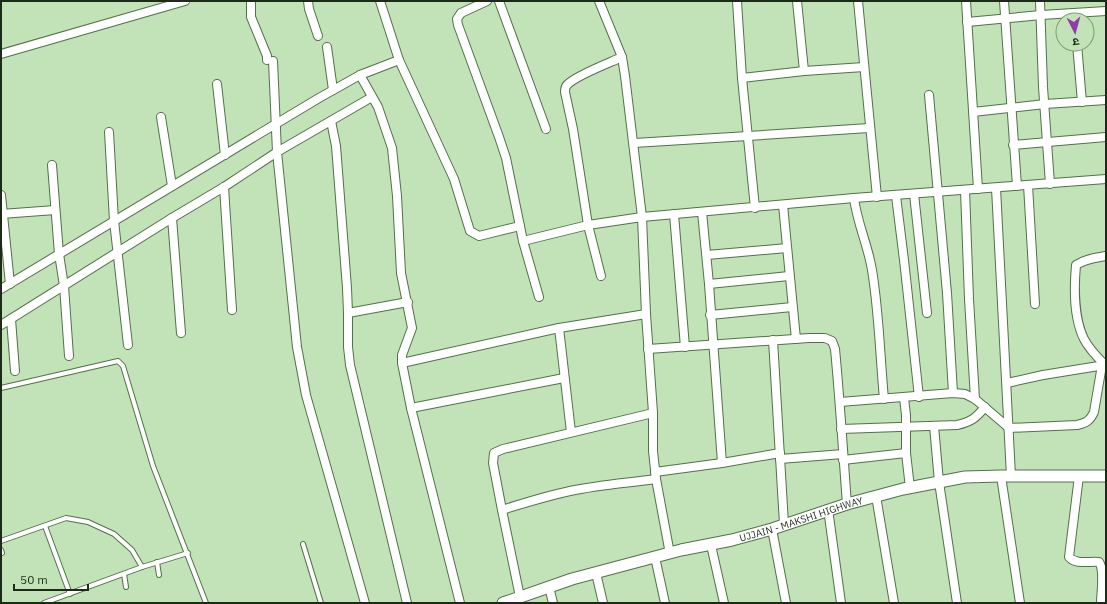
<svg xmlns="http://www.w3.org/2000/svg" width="1107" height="604" font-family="'IBM Plex Sans','Noto Sans Devanagari',sans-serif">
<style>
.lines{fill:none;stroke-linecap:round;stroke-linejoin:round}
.service-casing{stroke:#53704a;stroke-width:6}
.minor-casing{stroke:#53704a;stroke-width:10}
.secondary-casing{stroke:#53704a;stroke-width:13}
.service{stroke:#fff;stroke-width:4}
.minor{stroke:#fff;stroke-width:8}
.secondary{stroke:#fff;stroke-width:11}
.labels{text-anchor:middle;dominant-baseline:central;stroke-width:4;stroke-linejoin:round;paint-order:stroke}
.street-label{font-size:10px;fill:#1d2a19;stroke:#c2e3b7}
</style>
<rect width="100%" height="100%" fill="#c2e3b7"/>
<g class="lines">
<defs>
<g id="service">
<polyline points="1,388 118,361 123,366 153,466 206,603"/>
<polyline points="45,526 70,594"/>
<polyline points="1,541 66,518 88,522 114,534 132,550 142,567"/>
<polyline points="303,544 321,603"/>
<polyline points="1,550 2,553"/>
<polyline points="157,562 159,575"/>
<polyline points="124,574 126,587"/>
<polyline points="44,603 142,567 188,553"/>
</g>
<g id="minor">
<polyline points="251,1 251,17 267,56 267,60"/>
<polyline points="308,1 309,9 318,36"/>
<polyline points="380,1 399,60 454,179 470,231 479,236 520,226"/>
<polyline points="487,1 461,13 457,19 458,25 499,137 506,158 523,241 539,297"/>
<polyline points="499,1 546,129"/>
<polyline points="599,1 622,57 625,76 642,217 646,314 653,413 653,451 656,479 670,554"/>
<polyline points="737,1 742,78 755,208"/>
<polyline points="797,1 804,71"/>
<polyline points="858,1 877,197"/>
<polyline points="966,1 978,189"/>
<polyline points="1004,1 1017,186"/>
<polyline points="1040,1 1043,87 1050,184"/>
<polyline points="967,22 1041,15 1106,11"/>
<polyline points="1077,44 1082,102"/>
<polyline points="327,47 333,90"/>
<polyline points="1,54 185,1"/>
<polyline points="273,61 277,152 297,347 306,395 365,603"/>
<polyline points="360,75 378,107 392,148 397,196 401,273 412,328 402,355 402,363 411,408 460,603"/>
<polyline points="742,78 804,71 864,67"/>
<polyline points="217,84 225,155"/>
<polyline points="929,95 947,293 953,393"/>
<polyline points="973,112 1045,104 1106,100"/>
<polyline points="161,117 172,186"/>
<polyline points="331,121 336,146 347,288 348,313 348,347 350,365 407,603"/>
<polyline points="109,132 114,221 128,345"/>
<polyline points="634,143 748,136 869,128"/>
<polyline points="1013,145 1106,137"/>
<polyline points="52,165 59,254 64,286 69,356"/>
<polyline points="1028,185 1035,304"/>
<polyline points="224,187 232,310"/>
<polyline points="996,188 1011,476"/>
<polyline points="965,190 969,299 975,399"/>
<polyline points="914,194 927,313"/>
<polyline points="1,195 10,284"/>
<polyline points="896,196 904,260 919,397"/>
<path d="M854,198c3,25 14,47 18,72 7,42 8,86 12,129"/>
<polyline points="783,205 796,339"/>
<polyline points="702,212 709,284 722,463"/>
<polyline points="1,214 55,210"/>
<polyline points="674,214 685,347"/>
<polyline points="172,218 181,333"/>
<polyline points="523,241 588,225 642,217 854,198 1106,179"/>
<polyline points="707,255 787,248"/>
<path d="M601,276l-13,-51 -15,-96 -8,-37c0,-3 0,-6 3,-8 9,-9 41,-21 54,-27"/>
<polyline points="709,284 789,276"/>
<polyline points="1,289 319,98 360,75 399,60"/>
<polyline points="348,313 408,302"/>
<polyline points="710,315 792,307"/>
<polyline points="11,319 15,371"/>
<polyline points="1,325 172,218 224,187 277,152 372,97"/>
<polyline points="559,328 571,432"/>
<polyline points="773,340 784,524"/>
<path d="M648,349l161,-11h16l7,3 3,8c5,52 8,103 12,155"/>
<polyline points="402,363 559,328 646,314"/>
<path d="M1105,365c-8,-8 -16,-16 -21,-26 -10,-20 -10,-52 -8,-74 9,-6 19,-7 30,-9"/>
<polyline points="1007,383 1043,375 1105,365"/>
<polyline points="904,398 906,415 906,453 910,488"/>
<path d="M840,402l113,-9 12,1 10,5 34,29 68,-3c9,-2 13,-4 17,-13l8,-47"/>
<polyline points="411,408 564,378"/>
<polyline points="934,426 939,482 957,603"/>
<path d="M841,429l116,-4c14,-3 19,-7 28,-18"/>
<polyline points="780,459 843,454"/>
<polyline points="843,460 906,453"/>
<polyline points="655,472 722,463 780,453"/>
<polyline points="1001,476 1020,603"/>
<path d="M1079,476l-10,81c7,8 20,4 30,5 6,8 2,31 2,41"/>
<polyline points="876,496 894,603"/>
<polyline points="828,509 841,603"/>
<path d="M502,510c22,-7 45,-14 68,-19 28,-6 57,-8 86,-12"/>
<polyline points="772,529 786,603"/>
<polyline points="711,545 724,603"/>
<polyline points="655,557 665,603"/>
<polyline points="596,573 603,603"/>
<polyline points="549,587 553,603"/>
<polyline points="520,597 502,510 493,463 494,453 503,449 653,413"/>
</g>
<g id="secondary">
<path id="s1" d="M503,603l69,-24 109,-29 51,-10 40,-11 75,-25 56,-15 62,-12 36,-1h105"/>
</g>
</defs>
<use href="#service" class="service-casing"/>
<use href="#minor" class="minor-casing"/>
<use href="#secondary" class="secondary-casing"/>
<use href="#service" class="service"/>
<use href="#minor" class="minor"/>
<use href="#secondary" class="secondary"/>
</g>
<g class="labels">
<g class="street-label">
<text stroke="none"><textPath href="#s1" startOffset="310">UJJAIN - MAKSHI HIGHWAY</textPath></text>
</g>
</g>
<rect width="1107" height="604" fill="none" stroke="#1d2a19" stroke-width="4"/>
<g transform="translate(1075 32) rotate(174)"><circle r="19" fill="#c2e3b7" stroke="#809978"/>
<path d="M0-3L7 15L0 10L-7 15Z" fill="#923caa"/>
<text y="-6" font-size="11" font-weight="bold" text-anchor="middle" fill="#1d2a19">उ</text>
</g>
<path d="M14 584v6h74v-6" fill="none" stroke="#1d2a19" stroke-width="2"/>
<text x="20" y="584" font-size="12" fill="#1d2a19" stroke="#c2e3b7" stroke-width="3" paint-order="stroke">50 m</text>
</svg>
